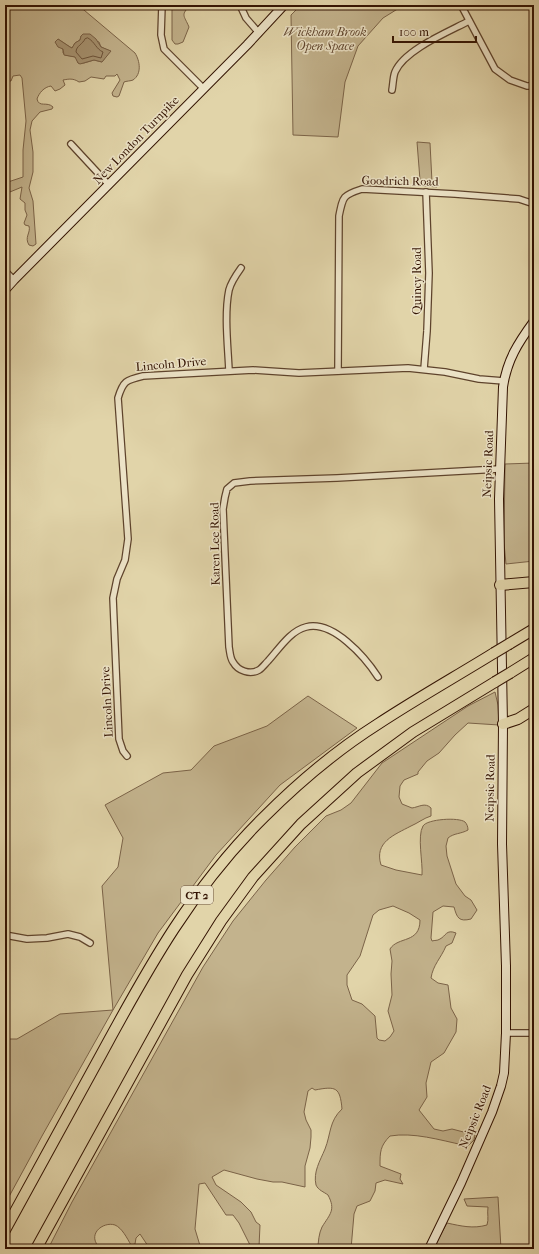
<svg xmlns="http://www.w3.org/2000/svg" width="539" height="1254" font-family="'IM FELL French Canon',serif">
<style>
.green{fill:#c3b38d;stroke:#7b6348;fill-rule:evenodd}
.water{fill:#a69270;stroke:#785f44}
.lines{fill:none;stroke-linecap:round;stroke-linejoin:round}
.shore{stroke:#6c5239;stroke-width:1}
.street-casing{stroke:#5e432c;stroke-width:8}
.secondary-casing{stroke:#331302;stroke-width:10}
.highway-casing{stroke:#331302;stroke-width:12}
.street{stroke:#ece3c7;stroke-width:5.5}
.secondary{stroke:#ece3c7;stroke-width:8}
.highway{stroke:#e1d4a9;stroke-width:10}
.highway-bridge-casing{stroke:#331302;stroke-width:12;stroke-linecap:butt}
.highway-bridge{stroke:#e1d4a9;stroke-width:10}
.labels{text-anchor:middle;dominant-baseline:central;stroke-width:3;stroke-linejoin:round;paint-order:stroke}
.shield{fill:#ece3c7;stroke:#6a513d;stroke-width:1}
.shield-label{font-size:11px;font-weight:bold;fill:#331302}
.park-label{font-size:12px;font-style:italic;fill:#5e432c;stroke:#ece3c7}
.street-label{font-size:12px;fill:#331302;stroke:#ece3c7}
</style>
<rect width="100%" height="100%" fill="#e1d4a9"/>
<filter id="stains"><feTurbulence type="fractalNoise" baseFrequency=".005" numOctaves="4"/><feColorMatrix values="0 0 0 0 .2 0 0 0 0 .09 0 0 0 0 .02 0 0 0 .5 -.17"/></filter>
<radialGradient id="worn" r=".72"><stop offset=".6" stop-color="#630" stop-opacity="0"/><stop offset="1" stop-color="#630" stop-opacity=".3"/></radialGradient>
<g class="green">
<path d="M5,5h73l57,48c5,8 7,21 -2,27 -2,1 -7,1 -9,2l-5,14 -2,1 -4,-1 -1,-3 8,-13 -3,-6 -2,2h-9l-2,3 -13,-2 -6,4 -6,1c-6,-4 -10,-3 -16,-2l2,5 -5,4 -5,2 -4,-5c-7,1 -12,7 -14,13 2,9 10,2 16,8l-1,2 -12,3 -8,9 -2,9 3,22v20l-4,16 4,13 3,43 -3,2 -4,-1c-5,-8 2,-12 0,-19l-4,-1 -1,-2 3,-8 -2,-5v-7l-5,-4 2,-12 -17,7v-11l18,-6v-27l3,-29 -4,-43 -2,-3 -7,1 -2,5h-2l-4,-5zM81,36l18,6 2,5 9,4 -8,11 -8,-2 -10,3h-6l-2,-6 -11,-2 -2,-2v-3l-5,-11 12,8 2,1 3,-5 5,-3z"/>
<path d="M172,5h19c-11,10 -7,10 -2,22l-6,15 -5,2h-3l-3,-4z"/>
<polygon points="301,5 404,5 383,18 358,46 345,82 338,137 293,135 291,15"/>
<polygon points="417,142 430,143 432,182 434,185 437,187 414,185 418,184 420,180"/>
<polygon points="534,463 534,561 506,564 504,543 505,464"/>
<path d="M495,692l3,13 1,20 -31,-2 -13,12 -16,18 -12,8 -9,11v2l-14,6 -4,6 -1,11 3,7 10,4c7,-1 13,-6 19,0v8c-7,2 -13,7 -20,10 -17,9 -37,16 -30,39l15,5 26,5c1,-12 -5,-39 1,-49 4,-7 36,-9 42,-4 2,2 3,5 3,8 -7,4 -14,3 -20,8l-2,8 1,10 9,28 9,12 6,4 6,10 -6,9c-12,3 -14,-1 -17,-12l-11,-1 -10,6 -2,26 1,3c3,-1 5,0 8,-2 6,-3 6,-10 16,-6l-4,10 -6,3c-5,12 -13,19 -15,32l7,5 10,2 3,23 6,11 -1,13 -12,21 -13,9 -5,21 1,14 -8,13 15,19 9,2 9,-2 23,6 -1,5 -6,6 -5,-1c-23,-5 -50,-13 -73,-9 -10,10 -10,16 -10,30l21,8 -1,5 3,5 -18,-4 -9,3 -1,8 -5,10 -13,5 -3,8 -3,35h-33c0,-7 1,-16 4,-22 8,-13 14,-17 6,-32 -4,-3 -10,-5 -12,-10 -3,-13 4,-24 9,-36 6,-15 4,-28 17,-40 -2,-22 -6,-23 -27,-19l-3,-2 -4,3 -4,21 2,8 5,10v7l-1,11 -5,18v21l-23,-5h-9l-16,-3 -33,-9 -12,7 4,8 25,17 10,10 5,10 4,3 -1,22 -9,-2 -11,-22 -6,-8h-7l-21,-32 -6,1 -4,45 6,20h-51l-10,-15 -4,4 -1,6 -4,1c-4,-7 -9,-17 -16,-20 -12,-4 -30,10 -14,24h-53l24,-47 131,-235 30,-46 33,-41 29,-33 31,-31 15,-6 10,-7 31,-40 86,-57zM393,906l16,7 11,7c0,24 -22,16 -30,29l2,12 -1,13 1,21 -4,16 6,20 -4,6 -5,4 -6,-1 -2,-2 -2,-22 -13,-12 -10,-4 -5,-15v-10l13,-19 13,-41 6,-5z"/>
<polygon points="308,696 357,728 280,785 216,855 158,933 113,1010 42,1136 5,1204 5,1039 17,1039 60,1014 113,1010 102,886 118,867 123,838 105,805 163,773 191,770 214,746 267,726"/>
<path d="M498,1197l3,52 -44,-1 -1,1h-23l14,-26c14,3 26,6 40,2 2,-6 0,-11 1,-18l-21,-1 -3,-7z"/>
</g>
<polygon class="water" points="83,34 90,34 96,39 101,47 111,51 102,62 94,60 80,64 78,63 75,57 64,55 63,49 58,47 55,42 58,39 70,47 72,48 75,43 80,40 81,36"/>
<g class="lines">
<path class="shore" d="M88,38c7,4 8,11 15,14l-2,6 -8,-2 -11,3 -6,-7c0,-6 7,-8 9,-13z"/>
<defs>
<g id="street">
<polyline points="162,5 161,35 164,49 203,88"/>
<polyline points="240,5 246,18 259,33"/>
<polyline points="461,5 495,69 510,80 527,86 534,86"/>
<path d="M392,90c1,-5 1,-13 3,-18 9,-22 53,-40 74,-51"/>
<polyline points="71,144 109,185"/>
<polyline points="5,271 14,280"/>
<polyline points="424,369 427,331 429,273 426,192"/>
<path d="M229,371c-1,-24 -5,-57 0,-81 2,-8 7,-15 12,-22"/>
<path d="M338,371l1,-155c4,-20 4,-21 23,-27l93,5 64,5 15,5"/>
<path d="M378,677c-13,-20 -45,-57 -72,-50 -16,4 -27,22 -38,34 -3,3 -6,7 -9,9 -9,5 -21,1 -26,-8 -3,-4 -3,-10 -4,-15l-6,-138 2,-12 2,-8 7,-6 16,-2 87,-3 162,-9"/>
<path d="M127,756l-4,-5 -4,-12 -6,-141 4,-19 8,-19 3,-21 -10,-141c5,-17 8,-18 25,-22l110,-6 46,3 109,-5 37,4 34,7 25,2"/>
<polyline points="5,935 27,939 47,938 68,934 80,937 90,943"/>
<polyline points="506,1033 534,1033"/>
</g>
<g id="secondary">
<polyline points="5,290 14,280 247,45 284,5"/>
<path d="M429,1249l32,-66 31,-71 9,-26 3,-13 2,-40v-67l-4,-122 1,-120 -4,-225 4,-112c4,-27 15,-44 31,-66"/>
</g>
<g id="highway">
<polyline points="500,585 534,582"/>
<polyline points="509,644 534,629"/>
<polyline points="510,673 534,658"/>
<polyline points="503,724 518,719 534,709"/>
<path d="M5,1230c32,-59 65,-118 97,-177 47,-87 91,-166 162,-236 34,-34 73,-67 114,-93 38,-25 77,-47 116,-71"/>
<polyline points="36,1249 187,975 221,921 253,877 301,824 357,773 413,732 495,682"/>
</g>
</defs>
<use href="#street" class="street-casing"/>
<use href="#secondary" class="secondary-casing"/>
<use href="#highway" class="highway-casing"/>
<use href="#street" class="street"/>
<use href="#secondary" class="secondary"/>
<use href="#highway" class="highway"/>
<defs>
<g id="highway-bridge">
<polyline points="494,653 509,644"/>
<polyline points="495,682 510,673"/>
</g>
</defs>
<use href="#highway-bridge" class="highway-bridge-casing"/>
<use href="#highway-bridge" class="highway-bridge"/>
</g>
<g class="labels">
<rect class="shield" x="181" y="886" width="32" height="18" rx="3"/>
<g class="shield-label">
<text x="197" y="895">CT 2</text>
</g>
<g class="park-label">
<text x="325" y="32">Wickham Brook<tspan x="325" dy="14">Open Space</tspan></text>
</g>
<g class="street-label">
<text transform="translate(136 140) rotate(-46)">New London Turnpike</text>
<text transform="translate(400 181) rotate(1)">Goodrich Road</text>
<text transform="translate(417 281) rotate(-90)">Quincy Road</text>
<text transform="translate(171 364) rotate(-5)">Lincoln Drive</text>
<text transform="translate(488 464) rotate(-88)">Neipsic Road</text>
<text transform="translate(215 544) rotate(-91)">Karen Lee Road</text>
<text transform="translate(107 702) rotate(-93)">Lincoln Drive</text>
<text transform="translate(490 788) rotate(-89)">Neipsic Road</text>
<text transform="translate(475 1117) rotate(-68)">Neipsic Road</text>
</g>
</g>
<rect width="539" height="1254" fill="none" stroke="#e1d4a9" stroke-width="20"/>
<rect x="6" y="6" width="527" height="1242" fill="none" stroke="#331302" stroke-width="2"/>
<rect x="10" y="10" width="519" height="1234" fill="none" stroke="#331302"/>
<path d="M393 36v6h83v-6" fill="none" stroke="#331302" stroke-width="2"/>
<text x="399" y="36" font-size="12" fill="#331302" stroke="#ece3c7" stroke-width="3" paint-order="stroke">100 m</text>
<rect width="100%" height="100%" filter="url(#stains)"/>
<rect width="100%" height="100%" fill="url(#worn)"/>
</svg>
